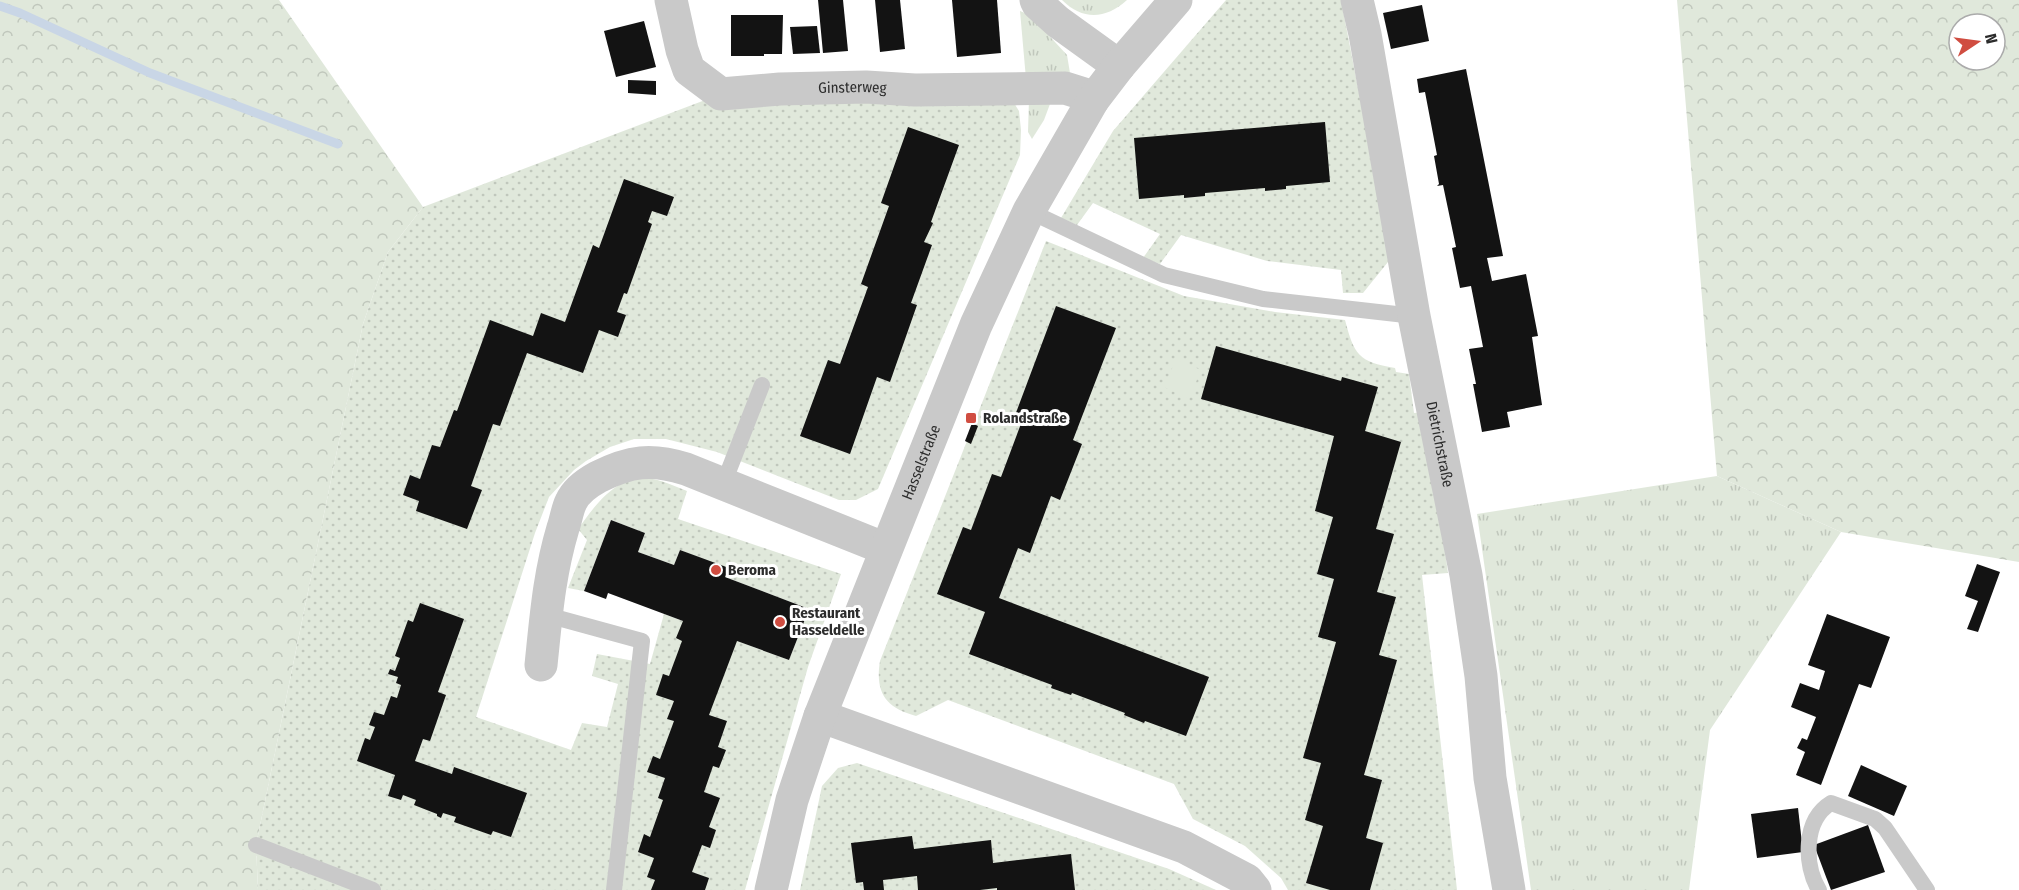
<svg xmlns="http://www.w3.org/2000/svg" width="2019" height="890" font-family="'Fira Sans Condensed',sans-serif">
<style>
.grass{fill:url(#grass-tufts)}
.forest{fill:url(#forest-crowns);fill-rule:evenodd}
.garden{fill:url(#garden-dots)}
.pitch{fill:#e0e8db}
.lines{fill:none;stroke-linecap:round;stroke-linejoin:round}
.stream{stroke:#c9d6e6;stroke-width:9}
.building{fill:#131313}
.lane{stroke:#c9c9c9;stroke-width:16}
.street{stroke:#c9c9c9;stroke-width:33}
.poi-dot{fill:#d04d41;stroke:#fff;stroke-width:2}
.labels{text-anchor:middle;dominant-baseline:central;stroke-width:6;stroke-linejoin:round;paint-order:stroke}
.street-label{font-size:15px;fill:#2c2c2c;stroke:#fff}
.poi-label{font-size:15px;font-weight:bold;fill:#2c2c2c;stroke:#fff;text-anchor:start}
</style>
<defs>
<pattern id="grass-tufts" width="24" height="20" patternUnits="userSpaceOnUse" patternTransform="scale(1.5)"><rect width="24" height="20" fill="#e0e8db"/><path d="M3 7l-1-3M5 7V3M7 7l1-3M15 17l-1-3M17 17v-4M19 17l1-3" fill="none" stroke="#c0c7bc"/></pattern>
<pattern id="forest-crowns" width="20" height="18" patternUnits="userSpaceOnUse" patternTransform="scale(1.5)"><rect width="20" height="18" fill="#e0e8db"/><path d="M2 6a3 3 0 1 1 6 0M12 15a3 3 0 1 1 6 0" fill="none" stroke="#c0c7bc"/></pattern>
<pattern id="garden-dots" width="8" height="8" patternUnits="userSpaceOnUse" patternTransform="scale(1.5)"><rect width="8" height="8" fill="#e0e8db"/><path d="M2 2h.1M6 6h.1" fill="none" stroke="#c0c7bc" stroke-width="1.8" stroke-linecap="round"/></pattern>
</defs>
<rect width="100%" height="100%" fill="#fff"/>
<g class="grass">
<path d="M1062,0h65c-21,19 -44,21 -65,0z"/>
<polygon points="1020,11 1030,15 1067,55 1071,79 1026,79"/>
<polygon points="1029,99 1050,104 1044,120 1032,139 1028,132"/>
<polygon points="1717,476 1841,532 1710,730 1689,890 1531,890 1477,514"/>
</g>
<g class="forest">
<polygon points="0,0 279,0 423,207 388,252 363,324 256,845 258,890 0,890"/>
<path d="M1677,0h342v562l-178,-30 -124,-56zM1959,24h36v36h-36z"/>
</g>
<g class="garden">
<polygon points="1226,0 1341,0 1389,248 1388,262 1363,293 1343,293 1341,270 1267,261 1181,235 1160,264 1143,258 1160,234 1093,203 1077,225 1061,218 1113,131"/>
<path d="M1006,90l13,21 2,19 -1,25 -142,334 -22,11h-17l-122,-48 -51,-13h-32l-24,8 -24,14 -12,9 -25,27 -14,36 -59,184 95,33 11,-27 25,4 11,-43 -26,-8 5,-22 53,10 14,-50 125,46 20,-51 -84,-32 3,-8 -48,-19 -6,15 -36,-13 7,-19 -34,-13 -27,71 -16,-3 19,-48 -9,-11c16,-22 37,-53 68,-51 14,1 28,8 41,13l-9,28 163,55 -33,93 -63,223h-487l-2,-45 107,-521 25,-72 35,-45 298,-113z"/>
<path d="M1046,241l138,55 91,16 70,8c9,34 13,42 50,48l1,4 13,2 5,39 12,-1 22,161 -26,2 35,315h-169l-7,-12 -36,-32 -52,-27 -19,-35 -226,-84 -32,16c-31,-8 -41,-24 -36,-55z"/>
<polygon points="857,763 1169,869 1216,890 800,890 822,786 838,768"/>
</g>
<polygon class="pitch" points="1176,359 1201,370 1189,399 1164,387"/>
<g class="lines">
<polyline class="stream" points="0,6 20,13 150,73 338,144"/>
</g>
<g class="building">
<polygon points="818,0 843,0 848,51 823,53"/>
<polygon points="875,0 900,0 905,49 880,52"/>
<polygon points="952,0 997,0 1001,53 957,57"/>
<polygon points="1422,5 1429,41 1391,49 1383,13"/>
<polygon points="731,15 783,15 782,54 764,54 764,56 731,56"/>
<polygon points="644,21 656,67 616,77 604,31"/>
<polygon points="817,26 820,53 793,54 790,27"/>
<polygon points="1466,69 1503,256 1487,258 1492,281 1526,274 1538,336 1532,337 1542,405 1507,412 1510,427 1482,432 1473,384 1476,384 1469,349 1483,347 1471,286 1460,288 1452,248 1456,247 1443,185 1437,186 1439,184 1434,156 1437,155 1425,92 1419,93 1417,79"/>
<polygon points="628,80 656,81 656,95 628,93"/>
<polygon points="1325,122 1330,182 1286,186 1286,189 1265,191 1265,188 1205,193 1205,196 1184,198 1184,195 1139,199 1134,138"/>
<polygon points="908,127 959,145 931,222 933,223 924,242 932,245 911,303 917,305 890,382 877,377 850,454 800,436 828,360 840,364 868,287 861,284 889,206 881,203"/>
<polygon points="624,179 674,197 667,216 652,211 648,222 652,224 627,294 624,293 617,312 626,315 618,337 599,330 583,373 527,353 500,426 493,424 471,486 482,490 467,529 416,511 419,501 403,495 410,475 420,479 432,445 440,447 454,410 457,411 490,320 533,336 541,313 565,322 593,245 599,248"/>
<polygon points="1056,306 1116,328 1073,440 1082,444 1060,500 1051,496 1030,553 1018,548 999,598 1209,677 1186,736 1145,721 1144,723 1124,715 1125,713 1072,693 1071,695 1051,688 1052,685 969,654 985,612 937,594 963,527 971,530 992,474 1001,477 1022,421 1014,418"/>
<polygon points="1216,346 1341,381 1342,377 1378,387 1365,431 1401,442 1376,529 1394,534 1377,592 1396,597 1379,655 1397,660 1364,775 1382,780 1366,838 1383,843 1370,890 1330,890 1306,883 1323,826 1305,820 1321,763 1303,758 1336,642 1318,637 1334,579 1317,574 1333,517 1315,511 1334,436 1201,399"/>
<polygon points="972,423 978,426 971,444 965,441"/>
<polygon points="611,520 645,533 638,552 674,565 680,550 729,568 725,577 809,609 789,660 737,641 709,715 727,721 718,747 726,750 719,768 713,766 704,792 720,798 709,827 716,830 710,848 702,845 692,872 709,878 705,890 651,890 655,880 647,877 654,858 638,852 644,834 650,837 663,800 658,798 665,778 647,772 653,756 660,759 674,721 667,719 674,701 656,695 663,674 669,676 682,641 676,638 683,621 608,593 606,599 584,591"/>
<polygon points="1977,564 2000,572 1978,632 1967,629 1978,601 1965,596"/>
<polygon points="420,603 464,619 438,692 446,695 430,741 423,739 415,761 452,774 454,767 527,793 511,837 493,831 491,835 454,822 456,817 443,813 441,818 437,816 437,814 414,805 416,800 403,795 401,800 388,796 395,775 357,761 365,738 370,740 375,727 369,725 374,712 384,715 391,696 397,698 401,685 396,683 398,677 388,674 390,669 395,671 400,658 395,656 408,620 413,622"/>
<polygon points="1827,614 1890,637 1871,688 1859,684 1821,785 1796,775 1805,752 1797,748 1802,738 1807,740 1816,717 1791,707 1800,683 1819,690 1825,671 1808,665"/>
<polygon points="1861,765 1907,786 1894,816 1848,796"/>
<polygon points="1798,808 1803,852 1757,858 1751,814"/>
<polygon points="1868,825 1885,872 1831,890 1814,845"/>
<polygon points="912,836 914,849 991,840 993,863 1071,854 1075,890 997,890 997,888 980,890 918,890 917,876 883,880 884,890 864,890 863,882 856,883 851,843"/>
</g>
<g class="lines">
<g class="lane">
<polyline points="1029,211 1164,275 1263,299 1414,316"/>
<polyline points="723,485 762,385"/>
<polyline points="547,615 642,641 614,890"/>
<polyline points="256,845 373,890"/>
<path d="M1819,890c-15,-25 -16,-70 12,-87l44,16 10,9 42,62"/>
</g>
<g class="street">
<path id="s1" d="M671,0l11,50 7,20 32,24 59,-5 86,-2 49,3 150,-2 19,6 9,6"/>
<polyline points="1036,0 1038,4 1058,22 1119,66"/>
<path id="s2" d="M1357,0l8,34 49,282 52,259 15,101 9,102 19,112"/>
<path d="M541,665c5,-48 8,-90 22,-137 3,-8 4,-18 8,-26 5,-11 16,-19 27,-25 32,-16 53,-19 88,-8l200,80"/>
<polyline points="820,716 1184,847 1247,880 1255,890"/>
<path id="s3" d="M771,890l21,-90 28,-84 156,-391 53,-114 64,-111 26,-34 57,-66"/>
</g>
</g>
<g class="poi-dot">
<rect x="965" y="412" width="12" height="12" rx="3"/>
<circle cx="716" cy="570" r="6"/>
<circle cx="780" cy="622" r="6"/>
</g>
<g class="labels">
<g class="street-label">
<text stroke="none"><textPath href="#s1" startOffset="244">Ginsterweg</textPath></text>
<text stroke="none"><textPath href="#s2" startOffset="452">Dietrichstraße</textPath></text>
<text stroke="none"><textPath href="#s3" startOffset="454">Hasselstraße</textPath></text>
</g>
<g class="poi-label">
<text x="983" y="418">Rolandstraße</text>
<text x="728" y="570">Beroma</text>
<text x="792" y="613">Restaurant<tspan x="792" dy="17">Hasseldelle</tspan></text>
</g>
</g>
<g transform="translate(1977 42) rotate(77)"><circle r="28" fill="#ffffff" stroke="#ababab" stroke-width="1.5"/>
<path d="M0-4.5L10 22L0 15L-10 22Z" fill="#d04d41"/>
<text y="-9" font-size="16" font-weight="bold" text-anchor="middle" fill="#2c2c2c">N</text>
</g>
</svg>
